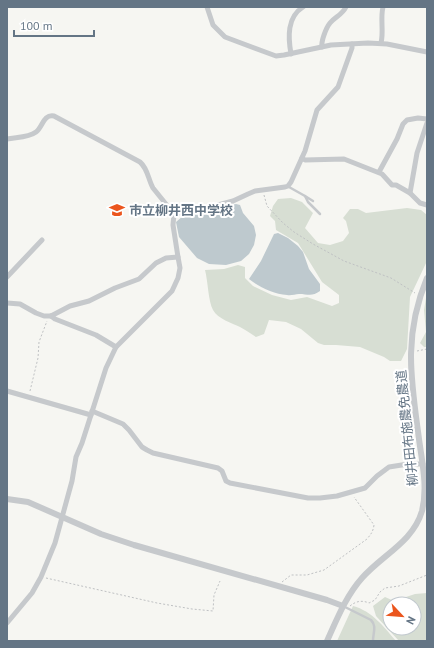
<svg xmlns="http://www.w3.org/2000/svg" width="434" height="648" font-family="'PT Sans','Noto Sans JP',sans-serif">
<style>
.green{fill:#d7ded3;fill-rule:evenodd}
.water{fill:#bec9ce}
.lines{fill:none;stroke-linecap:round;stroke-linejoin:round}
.path{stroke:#bfc1c3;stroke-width:1;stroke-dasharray:2 2;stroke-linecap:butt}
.service{stroke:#c6c9cc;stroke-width:2.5}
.minor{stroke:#c6c9cc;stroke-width:5}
.tertiary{stroke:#c6c9cc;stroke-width:6}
.labels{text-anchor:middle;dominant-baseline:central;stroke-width:4;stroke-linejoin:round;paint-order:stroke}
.poi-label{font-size:13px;font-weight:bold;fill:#647585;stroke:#fff;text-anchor:start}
.street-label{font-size:13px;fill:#647585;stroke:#fff}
</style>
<rect width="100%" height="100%" fill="#f6f6f2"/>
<g class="green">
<path d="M291,198l11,4 11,11 -8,15 13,15 12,2 13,-4 6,-8 -3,-12 -3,-3 7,-9h8l8,4 41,-5 14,2 6,5v46l-17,36 -3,52 -6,12h-11l-6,-4 -24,-10 -24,-2h-12l-6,-2 -17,-14 -15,-7 -17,-2 -5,14 -8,3c-5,-3 -10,-7 -16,-10 -8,-4 -22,-8 -27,-17 -5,-9 -5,-29 -8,-40l19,-1 14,-4 7,2v11l8,8 19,9 19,5 16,-3 25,9 7,-3v-8l-17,-13 -24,-39 -22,-13 -1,-9 -5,-5 3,-10 5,-7z"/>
<polygon points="427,292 427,347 424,347 420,343 426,332 424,310"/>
<path d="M427,593v48h-28l-23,-25 -3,-10 12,-9 9,4 21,-7zM390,604h24v24h-24z"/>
<path d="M353,606c19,5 31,21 43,35h-59z"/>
</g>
<g class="water">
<polygon points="236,204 240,205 243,213 254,226 256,235 254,245 249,254 241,261 226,265 209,264 197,258 179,237 176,222 183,216"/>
<path d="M278,233l10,5 10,8 5,6 6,17 11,15v7c-8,6 -12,3 -21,3 -4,0 -8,2 -12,1 -13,-1 -28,-8 -38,-16l12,-18 13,-27z"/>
</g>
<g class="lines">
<g class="path">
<polyline points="264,195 267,206 283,223 294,232 313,244 344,261 391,278 415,293"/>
<polyline points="417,351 427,349"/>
<polyline points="30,391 38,358 39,342 47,321"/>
<polyline points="46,578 157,603 192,609 213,611 214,595 220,581"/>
<path d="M282,582l9,-7h16l17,-5 43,-31c4,-5 6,-7 7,-14l-20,-28"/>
<path d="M350,606c6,-5 12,-6 19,-3l6,-3 5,-8 5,-4 14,-2 28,-11"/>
</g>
<g class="service">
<polyline points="289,187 305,196"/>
<polyline points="313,201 305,196 308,202 320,214"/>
<path d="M343,606l28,14c6,6 2,13 2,21"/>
</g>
<g class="minor">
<polyline points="207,7 213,25 225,37 276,56 284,55 331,45 368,43 387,44 427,52"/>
<path d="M381,43c3,-12 -1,-24 2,-36"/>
<path d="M322,47c-1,-6 4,-19 8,-24 5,-6 12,-8 16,-16"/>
<path d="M291,54c-3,-17 -4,-37 12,-47"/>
<polyline points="427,123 417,153 410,193 420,203 427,205"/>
<path d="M7,139c9,-2 21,-1 29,-7 7,-5 7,-18 18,-16l86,46c8,7 8,17 13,26l21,26 25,-4 34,-9 15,-7 7,-3 30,-4 3,-1 3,-4 14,-31 12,-41 21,-23 14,-39v-4"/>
<polyline points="302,158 305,160 344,159 382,174 392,185 396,185 410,193"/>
<polyline points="379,172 397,139 403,124 407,120 418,118 427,119"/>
<polyline points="7,277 42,240"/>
<polyline points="7,303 20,304 36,313 44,316 51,316 70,306 89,301 115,288 139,279 156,263 166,258 178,257 173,225 174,214"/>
<polyline points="51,316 55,319 96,335 116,347"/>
<polyline points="7,391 91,415"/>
<polyline points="92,411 123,424 129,430 142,447 147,450 153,453 218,468 222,471 226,481 230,483 308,498 320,498 337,496 365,488 377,476 389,467 408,464 423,464"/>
<polyline points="7,623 32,593 41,577 55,543 72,481 76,457 82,443 106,368 116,347 172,291 178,278 180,268 178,257"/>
</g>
<g class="tertiary">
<polyline points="7,499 28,502 101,534 134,545 327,600 343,606"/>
<path d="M327,641c10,-22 19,-45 35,-63 20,-23 51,-36 60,-67 6,-24 0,-49 -3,-72 -8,-60 -16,-103 8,-161"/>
</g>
</g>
<defs>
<symbol id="school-bare" viewBox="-9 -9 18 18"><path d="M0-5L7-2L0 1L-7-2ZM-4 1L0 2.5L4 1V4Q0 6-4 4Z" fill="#eb551d" stroke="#fff" stroke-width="2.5" paint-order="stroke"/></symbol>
</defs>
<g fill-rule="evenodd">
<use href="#school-bare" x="106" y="199" width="22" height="22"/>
</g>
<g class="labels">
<g class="poi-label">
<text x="129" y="210">市立柳井西中学校</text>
</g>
<g class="street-label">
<text transform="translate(407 428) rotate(-96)">柳井田布施農免農道</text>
</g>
</g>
<rect width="434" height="648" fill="none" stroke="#647585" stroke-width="16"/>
<g transform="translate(402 616) rotate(116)"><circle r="19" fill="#ffffff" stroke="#c1c8ce"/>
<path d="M0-3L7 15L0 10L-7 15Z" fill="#eb551d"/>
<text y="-6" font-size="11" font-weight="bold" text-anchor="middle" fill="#647585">N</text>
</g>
<path d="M14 30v6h80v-6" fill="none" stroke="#647585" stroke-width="2"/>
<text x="20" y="30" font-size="12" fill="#647585" stroke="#ffffff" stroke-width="3" paint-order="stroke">100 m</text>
</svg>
